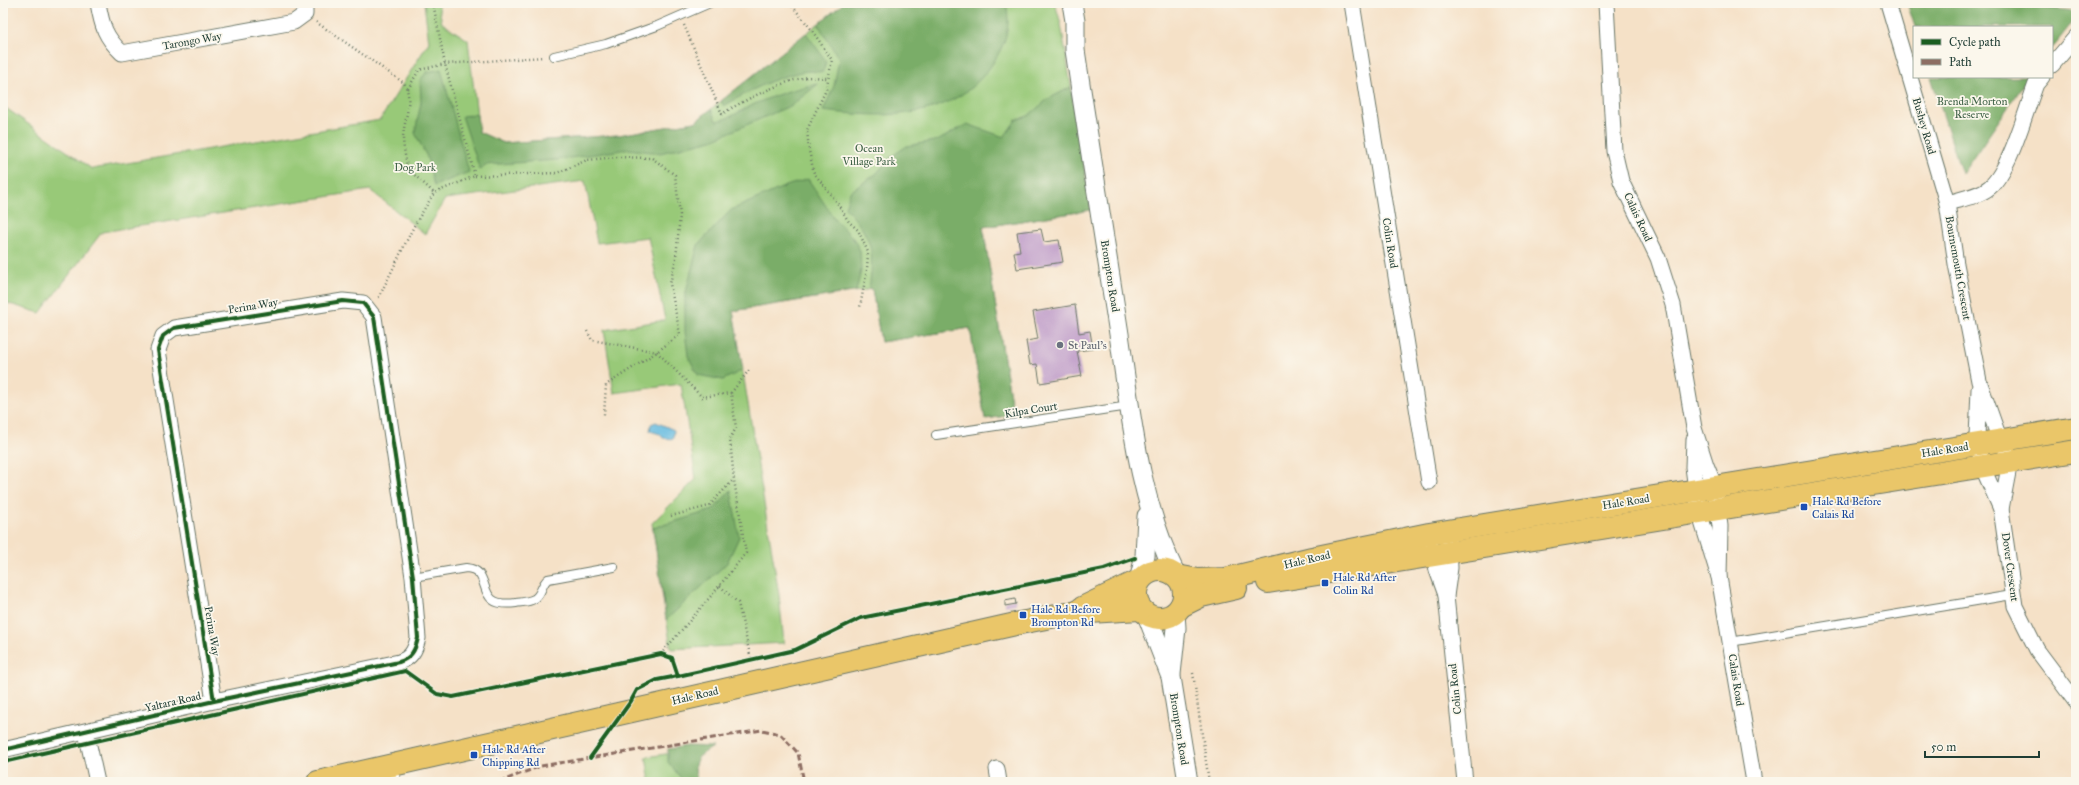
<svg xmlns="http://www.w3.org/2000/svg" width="2079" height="785" font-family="'IM FELL Great Primer',serif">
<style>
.green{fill:#98c978;stroke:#5c8356}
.forest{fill:#7aad68;stroke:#4c754e}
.water{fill:#63bae0;stroke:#417c8a}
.building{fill:#bd9ac8}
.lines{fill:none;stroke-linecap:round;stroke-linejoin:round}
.service-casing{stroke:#6a7667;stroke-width:10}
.minor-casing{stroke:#6a7667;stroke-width:17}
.tertiary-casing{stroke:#6a7667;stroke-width:21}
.primary-casing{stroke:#6a7667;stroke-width:24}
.path{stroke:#6a7667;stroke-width:2.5;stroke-dasharray:1 3;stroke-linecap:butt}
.service{stroke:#fff;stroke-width:8}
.minor{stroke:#fff;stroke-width:15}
.tertiary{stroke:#fff;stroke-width:19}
.primary{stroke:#eac669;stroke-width:22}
.quiet{stroke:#8d6e63;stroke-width:3;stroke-dasharray:6 3;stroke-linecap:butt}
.cycleway-casing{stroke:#fbf7ec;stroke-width:6}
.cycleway{stroke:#1b5e20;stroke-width:4}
.worship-dot{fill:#6b7280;stroke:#fbf7ec;stroke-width:1.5}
.transit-dot{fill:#1a4fb4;stroke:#fbf7ec;stroke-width:1.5}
.labels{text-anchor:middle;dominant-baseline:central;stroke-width:3.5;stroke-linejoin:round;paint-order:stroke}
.street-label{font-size:11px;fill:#1f3d34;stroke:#fbf7ec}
.park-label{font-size:11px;fill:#3d6045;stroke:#fbf7ec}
.worship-label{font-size:11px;fill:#5b616d;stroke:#fbf7ec;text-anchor:start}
.transit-label{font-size:11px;fill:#164399;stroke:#fbf7ec;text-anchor:start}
</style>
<rect width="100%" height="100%" fill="#fbf7ec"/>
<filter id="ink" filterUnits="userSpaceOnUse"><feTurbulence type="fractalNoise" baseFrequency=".025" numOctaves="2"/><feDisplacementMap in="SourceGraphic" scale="8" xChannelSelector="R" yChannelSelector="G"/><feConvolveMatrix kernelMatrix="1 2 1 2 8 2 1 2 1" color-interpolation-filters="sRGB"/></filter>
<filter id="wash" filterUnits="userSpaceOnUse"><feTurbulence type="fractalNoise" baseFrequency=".012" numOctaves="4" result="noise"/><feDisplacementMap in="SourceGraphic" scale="16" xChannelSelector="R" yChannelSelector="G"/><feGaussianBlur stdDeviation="0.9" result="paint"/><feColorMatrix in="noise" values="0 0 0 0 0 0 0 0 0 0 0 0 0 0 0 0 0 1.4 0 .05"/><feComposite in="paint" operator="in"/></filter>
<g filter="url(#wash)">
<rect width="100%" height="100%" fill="#f5e1c7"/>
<g class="green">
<polygon points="424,3 438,3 442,23 468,40 479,132 504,143 619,135 695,122 844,3 1055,3 1061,24 1091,210 983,227 1013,415 985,419 970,328 881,342 872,289 733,311 779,595 784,643 671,649 652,523 696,479 681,384 614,393 604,330 665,320 648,237 597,243 585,181 445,199 425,234 370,190 102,232 40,313 3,302 3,106 92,169 380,120 429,42"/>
<polygon points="692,750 697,782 650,782 646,757"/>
</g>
<g class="forest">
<path d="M844,3h162c5,25 0,39 -13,60 -39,59 -108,55 -170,48l11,-25 5,-27 -21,-35z"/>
<polygon points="1907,3 1995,3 2076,11 2076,18 2052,48 2052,27 1915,27"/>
<path d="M806,33l20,28 -3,11c-7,0 -15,-2 -21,0 -27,5 -55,20 -78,34l-3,-5z"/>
<polygon points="441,69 469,172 434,186 427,157 415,133 421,102 420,80 427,72"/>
<polygon points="1931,77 2029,77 1962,174"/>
<path d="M818,84l-26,21 -80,35 -52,13 -32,-4 -71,11 -72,5 -5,5 -18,-54 15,-2 2,18 25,11 115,-8 76,-13 16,-13 5,12c13,-2 23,-9 34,-15 23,-10 44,-18 68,-22z"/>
<path d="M1071,87l20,123 -108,17 30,188 -28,4 -15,-91 -89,14 -9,-53h-3c6,-41 3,-51 -24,-82l5,-15 26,-18 16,-18 15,-10 32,-6 28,-16 37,13 12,-17 12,-4 20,-17z"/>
<polygon points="808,179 834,218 853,238 860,251 861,271 856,291 733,311 743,370 723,380 698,375 688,356 685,331 685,295 698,245 731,210 786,186"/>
<polygon points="731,490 739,537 727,563 666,620 653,528 713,510"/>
<path d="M688,746l25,1c-19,12 -20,13 -16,35h-13l-16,-20v-13z"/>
</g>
<polygon class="water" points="656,422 674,430 673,439 663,438 660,434 650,431 651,424"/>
<g id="blocks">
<g class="building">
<polygon points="1041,229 1044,242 1059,240 1063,262 1017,269 1014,252 1020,251 1017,232"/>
<polygon points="1075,305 1079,333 1090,331 1093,349 1077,351 1082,376 1040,383 1037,364 1030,365 1026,341 1038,339 1033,312"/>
<polygon points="1015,599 1016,604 1005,606 1005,601"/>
</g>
</g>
</g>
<g filter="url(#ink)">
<use href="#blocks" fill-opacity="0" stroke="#6a7667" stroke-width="1"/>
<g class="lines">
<defs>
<g id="service">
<polyline points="554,56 606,44 657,26 710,3"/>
<polyline points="936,435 1129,406"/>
<path d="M413,577l53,-9c30,2 5,41 50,35 6,-1 13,-1 18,-4 8,-4 7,-15 14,-20l66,-12"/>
<polyline points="1730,642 2012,595"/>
</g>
<g id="minor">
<path d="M98,3c4,23 7,34 24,50l172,-31 11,-8v-11"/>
<polyline points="1352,3 1429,482"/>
<polyline points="1606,3 1614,151 1621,181 1658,258 1673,305 1694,428 1706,465 1715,487 1720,526 1719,577"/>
<polyline points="1888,3 1947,203 1956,264 1979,381 1997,432 2004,440 2009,467 2001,509 2015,606 2037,650 2076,702"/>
<polyline points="2052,65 2076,37"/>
<path d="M1947,203c13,-4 31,-6 43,-16 20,-17 36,-77 46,-103l6,-7"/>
<polyline points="1979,389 1977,437 1982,466 2001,509"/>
<polyline points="1694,439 1693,467 1699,512 1719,577 1754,782"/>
<polyline points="1449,544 1450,568 1446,596 1465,782"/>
<polyline points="1431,546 1437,570 1446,595"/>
<polyline points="86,732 97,782"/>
<path d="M3,750l211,-49 185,-39c12,-4 16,-11 19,-24l-5,-61 -39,-260 -11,-14 -20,-2 -169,27 -11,8 -5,14 56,351"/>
<polyline points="997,769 999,782"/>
</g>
<g id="tertiary">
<path d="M1072,3l3,18v29c14,95 29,190 44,284 12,82 20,167 57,241"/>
<polyline points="1139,581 1145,556 1147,516"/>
<polyline points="1147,615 1171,677 1188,782"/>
<polyline points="1171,674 1176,628 1175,613"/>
<polyline points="387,766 391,782"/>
</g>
<g id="primary">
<circle cx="1160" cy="594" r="24"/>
<polyline points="1177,576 1198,580 1226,579 1312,558 1429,534 2076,428"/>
<polyline points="1268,582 2076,451"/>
<polyline points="1181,606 1201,596 1236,588"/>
<polyline points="1082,608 1138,581"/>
<polyline points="318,782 1020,623 1072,613 1140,609"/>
</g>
</defs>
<use href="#service" class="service-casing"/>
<use href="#minor" class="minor-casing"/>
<use href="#tertiary" class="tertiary-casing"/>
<use href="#primary" class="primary-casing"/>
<g class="path">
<polyline points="433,3 445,64 475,176 434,193"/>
<polyline points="790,3 811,29 832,60 826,90 807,130 809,151 814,173 836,201 849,222 858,230 868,252 867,270 860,307"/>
<path d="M316,22l88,61c10,17 0,36 -1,54 0,10 3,21 4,31l27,25 -20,33 -35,71 -2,1"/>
<path d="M684,25l38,89c18,-12 61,-33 81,-36 8,-2 17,0 25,0"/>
<polyline points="408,89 419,70 445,64 543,57"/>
<polyline points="475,176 557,173 587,160 618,157 652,158 675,175 680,215 676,258 670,284 680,334 657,352 606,385 604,415"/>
<polyline points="587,331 592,340 657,352 702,397 731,393 736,428 730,439 734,480 746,553 711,596 661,654"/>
<polyline points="731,393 750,369"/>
<polyline points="671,516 709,506 733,480"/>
<polyline points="720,586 738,603 751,659"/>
<polyline points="1193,673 1209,782"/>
</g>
<use href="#service" class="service"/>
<use href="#minor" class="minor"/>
<use href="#tertiary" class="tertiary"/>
<use href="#primary" class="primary"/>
<polyline class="quiet" points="499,782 541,766 762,730 780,734 798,753 804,782"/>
<defs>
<g id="cycleway">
<path d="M3,750l211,-49 185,-39c12,-4 16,-11 19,-24l-5,-61 -39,-260 -11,-14 -20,-2 -169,27 -11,8 -5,14 56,351"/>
<polyline points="590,758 631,701 637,690 657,680 678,676"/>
<polyline points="3,762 405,671 437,694 453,697 661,654 672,658 678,676 795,650 861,618 1104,569 1135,558"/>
</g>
</defs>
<use href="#cycleway" class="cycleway-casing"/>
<use href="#cycleway" class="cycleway"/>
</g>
</g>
<circle class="worship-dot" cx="1060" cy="345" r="4"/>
<g class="transit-dot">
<rect x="1800" y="503" width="8" height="8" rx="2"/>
<rect x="1321" y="579" width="8" height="8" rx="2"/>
<rect x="1019" y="611" width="8" height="8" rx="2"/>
<rect x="470" y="751" width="8" height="8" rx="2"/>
</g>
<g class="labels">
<g class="street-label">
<text transform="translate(192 41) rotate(-10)">Tarongo Way</text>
<text transform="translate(1924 126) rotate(74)">Bushey Road</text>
<text transform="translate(1638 217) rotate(65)">Calais Road</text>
<text transform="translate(1390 243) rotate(81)">Colin Road</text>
<text transform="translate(1958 268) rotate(80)">Bournemouth Crescent</text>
<text transform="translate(1110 276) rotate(81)">Brompton Road</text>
<text transform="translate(253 306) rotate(-9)">Perina Way</text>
<text transform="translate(1031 410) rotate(-9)">Kilpa Court</text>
<text transform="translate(1945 450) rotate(-9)">Hale Road</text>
<text transform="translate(1626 502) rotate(-9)">Hale Road</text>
<text transform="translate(1307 560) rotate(-13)">Hale Road</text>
<text transform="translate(2010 567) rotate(82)">Dover Crescent</text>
<text transform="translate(212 631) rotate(81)">Perina Way</text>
<text transform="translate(1736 680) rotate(81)">Calais Road</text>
<text transform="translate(1455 689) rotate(-96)">Colin Road</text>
<text transform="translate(695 696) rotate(-13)">Hale Road</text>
<text transform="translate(173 702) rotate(-13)">Yaltara Road</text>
<text transform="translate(1179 729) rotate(81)">Brompton Road</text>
</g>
<g class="park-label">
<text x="1972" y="101">Brenda Morton<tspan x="1972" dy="13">Reserve</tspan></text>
<text x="869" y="148">Ocean<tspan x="869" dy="13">Village Park</tspan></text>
<text x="415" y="167">Dog Park</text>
</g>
<g class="worship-label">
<text x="1068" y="345">St Paul's</text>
</g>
<g class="transit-label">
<text x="1812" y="501">Hale Rd Before<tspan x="1812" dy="13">Calais Rd</tspan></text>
<text x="1333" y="577">Hale Rd After<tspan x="1333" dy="13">Colin Rd</tspan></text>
<text x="1031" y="609">Hale Rd Before<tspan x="1031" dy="13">Brompton Rd</tspan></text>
<text x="482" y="749">Hale Rd After<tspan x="482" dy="13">Chipping Rd</tspan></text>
</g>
</g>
<rect width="2079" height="785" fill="none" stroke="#fbf7ec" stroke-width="16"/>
<rect x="1913" y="26" width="140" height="52" fill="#fbf7ec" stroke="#a3ada2"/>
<rect x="1921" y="39" width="20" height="6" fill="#1b5e20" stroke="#a3ada2"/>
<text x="1949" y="46" font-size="12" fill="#1f3d34">Cycle path</text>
<rect x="1921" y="59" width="20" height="6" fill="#8d6e63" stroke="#a3ada2"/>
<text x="1949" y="66" font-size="12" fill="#1f3d34">Path</text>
<path d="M1925 751v6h114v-6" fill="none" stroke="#1f3d34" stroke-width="2"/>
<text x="1931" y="751" font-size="12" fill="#1f3d34" stroke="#fbf7ec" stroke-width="3" paint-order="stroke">50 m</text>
</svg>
